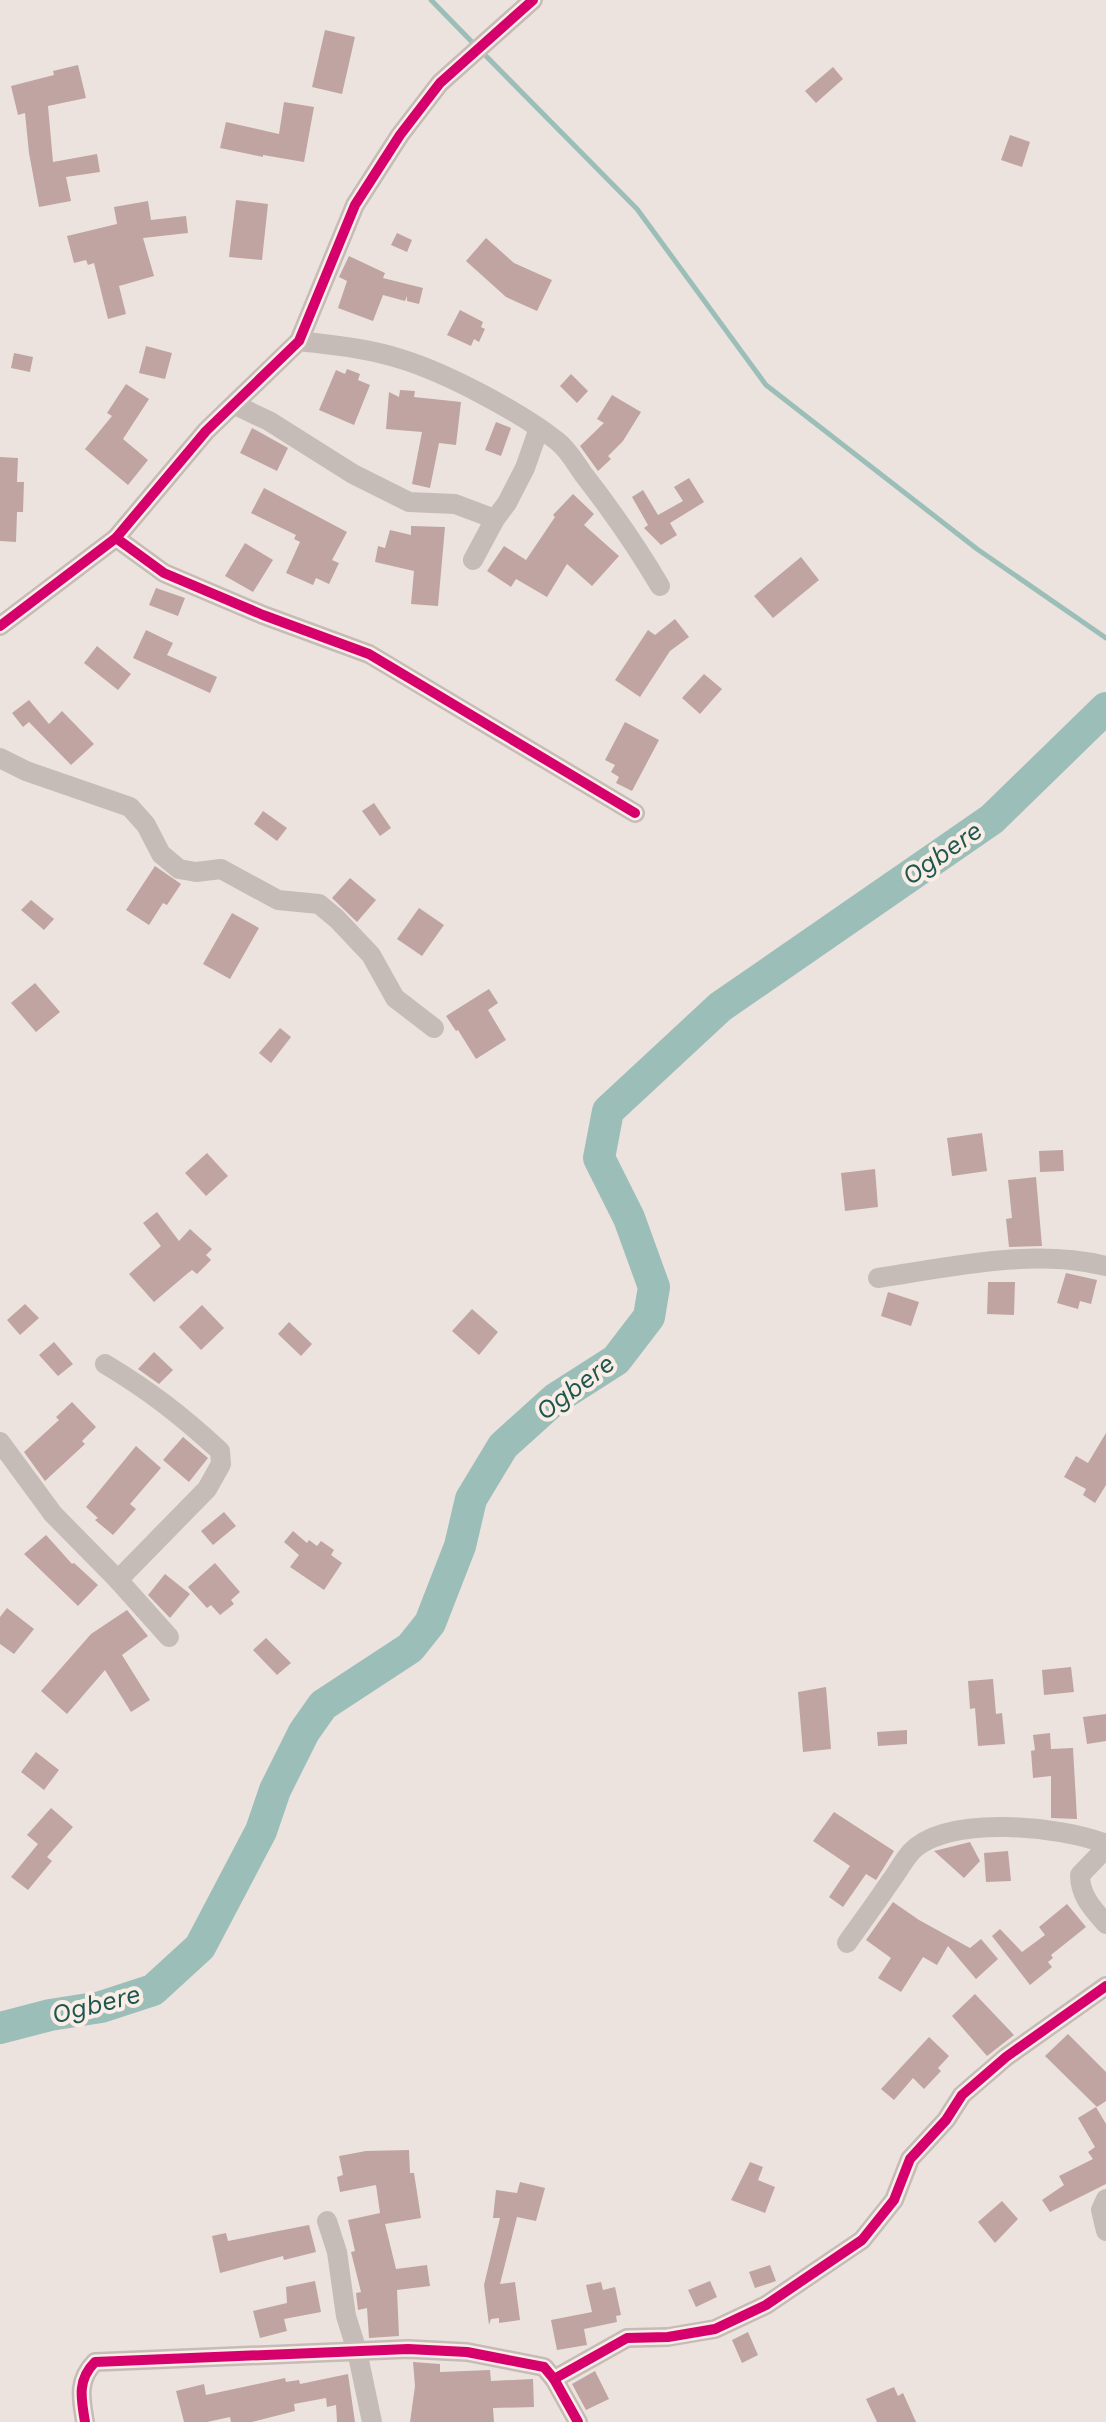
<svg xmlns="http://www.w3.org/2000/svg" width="1106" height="2422" font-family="'Work Sans',sans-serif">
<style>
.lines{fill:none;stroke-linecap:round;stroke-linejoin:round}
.stream{stroke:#9cbeb8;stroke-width:5}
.river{stroke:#9cbeb8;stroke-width:32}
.building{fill:#bfa4a1}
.minor{stroke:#c5bcb8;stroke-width:20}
.cycleway-casing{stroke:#f9ede6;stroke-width:15}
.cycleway{stroke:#d6006c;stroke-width:10}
.labels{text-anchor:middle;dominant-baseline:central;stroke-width:8;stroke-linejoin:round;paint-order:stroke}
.water-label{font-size:26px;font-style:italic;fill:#1d5750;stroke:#f9ede6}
</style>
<rect width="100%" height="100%" fill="#ece3df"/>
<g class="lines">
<g class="stream">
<polyline points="431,0 475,45"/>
<polyline points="482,52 637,209 766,385 977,549 1106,638"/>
</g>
<polyline class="river" points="0,2028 50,2015 101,2007 153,1990 200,1947 261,1831 275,1790 304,1732 323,1705 410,1648 430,1623 460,1546 471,1499 503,1446 555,1399 616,1360 649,1317 654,1287 629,1218 599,1158 608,1111 720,1007 992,819 1106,708"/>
</g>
<g class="building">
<polygon points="325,30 355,37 342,94 312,87"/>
<polygon points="78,65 86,98 48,106 53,162 97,154 100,172 66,177 71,201 39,207 29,153 25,113 18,115 11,86 54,75 53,71"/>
<polygon points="833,67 843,79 816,103 805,91"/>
<polygon points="284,102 314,107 304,162 263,155 263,157 220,148 226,122 279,134"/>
<polygon points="1010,135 1030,142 1022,167 1001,160"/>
<polygon points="236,200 268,204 262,260 229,257"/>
<polygon points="148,201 151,220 186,216 188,233 143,238 154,276 119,286 126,314 108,319 94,263 88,265 86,260 74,263 67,236 117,224 114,207"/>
<polygon points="397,233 412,240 407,252 391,245"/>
<polygon points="486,238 514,263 552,280 537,311 506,297 466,261"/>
<polygon points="349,256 385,273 383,278 423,288 419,304 407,301 407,296 405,301 383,295 373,321 338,308 347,281 339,277"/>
<polygon points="460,310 483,322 481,327 485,329 479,342 474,339 471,346 447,335"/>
<polygon points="146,346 172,353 165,379 139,373"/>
<polygon points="14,353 33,357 30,372 11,368"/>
<polygon points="347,369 360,374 358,380 370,385 354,425 319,410 336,370 345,374"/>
<polygon points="571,374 588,391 577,403 560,386"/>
<polygon points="126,384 149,399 123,439 148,460 128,485 85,449 112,416 107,413"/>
<polygon points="400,390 415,391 414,397 461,402 456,445 439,443 430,488 412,484 422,432 386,429 389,392 399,397"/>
<polygon points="612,395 641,412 623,441 608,456 611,459 598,471 580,446 604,423 597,419"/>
<polygon points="496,422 511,428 501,456 485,450"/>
<polygon points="252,428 288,448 277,471 240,453"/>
<polygon points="0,457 18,458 17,482 24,482 23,512 17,512 16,542 0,541"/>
<polygon points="689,478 704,502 670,523 677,535 661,545 644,528 648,525 632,497 643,490 658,515 683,501 674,487"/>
<polygon points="264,488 347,532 332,560 339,563 329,584 316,578 313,585 286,573 300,542 294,539 296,535 251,513"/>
<polygon points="573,494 594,514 584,525 619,556 592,586 567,564 547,597 516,579 511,587 487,571 504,546 526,560 555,517 553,515"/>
<polygon points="411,526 445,527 438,606 411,604 414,571 375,562 378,546 385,548 390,530 411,535"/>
<polygon points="245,543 273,560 253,592 225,576"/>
<polygon points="801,557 819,580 773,618 754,596"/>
<polygon points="156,588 185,598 178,616 149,605"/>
<polygon points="675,619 689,637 670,651 640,697 615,680 648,630 655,635"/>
<polygon points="146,630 173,643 167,655 217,677 210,693 133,658"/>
<polygon points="97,646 131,674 118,690 84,663"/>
<polygon points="704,674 722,689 700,714 682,698"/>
<polygon points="29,700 49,724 62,711 94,744 71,765 29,722 23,727 12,713"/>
<polygon points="625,722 659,740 632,791 616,783 619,777 611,772 615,765 605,760"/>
<polygon points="374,803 391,828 380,836 362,811"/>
<polygon points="263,811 287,828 277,841 254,824"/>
<polygon points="155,866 181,884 167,905 163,903 149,925 126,910"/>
<polygon points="350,878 376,900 357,922 332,898"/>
<polygon points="31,900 54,919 44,930 21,910"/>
<polygon points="419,908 444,925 422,956 397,939"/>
<polygon points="232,913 259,928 230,979 203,964"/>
<polygon points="35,983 60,1012 36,1032 11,1003"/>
<polygon points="489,989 498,1003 488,1010 506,1040 476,1059 458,1030 456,1031 446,1016"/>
<polygon points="280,1028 291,1037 271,1063 259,1053"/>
<polygon points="982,1133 987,1171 952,1176 947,1138"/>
<polygon points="1063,1150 1064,1171 1040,1172 1039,1151"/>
<polygon points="207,1153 228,1176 206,1196 185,1173"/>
<polygon points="875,1169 878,1207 845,1211 841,1173"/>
<polygon points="1036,1177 1042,1246 1009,1247 1006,1219 1012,1218 1008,1180"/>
<polygon points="157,1212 179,1241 190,1229 212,1249 206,1255 211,1260 197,1274 192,1270 188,1273 154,1302 129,1274 161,1246 143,1223"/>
<polygon points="1066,1273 1097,1280 1091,1304 1080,1301 1078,1309 1057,1303"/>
<polygon points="988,1282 1015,1282 1014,1315 987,1314"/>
<polygon points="888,1292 919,1302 911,1326 881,1316"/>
<polygon points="25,1304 39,1318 20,1335 7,1320"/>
<polygon points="202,1305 224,1328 201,1350 179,1327"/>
<polygon points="472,1309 498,1332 479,1355 452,1331"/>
<polygon points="289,1322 312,1344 301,1356 278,1334"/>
<polygon points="54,1342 73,1364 58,1376 39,1355"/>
<polygon points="154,1352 173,1370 159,1384 138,1369"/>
<polygon points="72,1402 96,1427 82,1441 85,1444 45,1481 24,1452 59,1420 56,1417"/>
<polygon points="1106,1433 1106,1485 1095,1503 1083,1495 1086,1489 1064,1477 1076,1456 1088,1463"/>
<polygon points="183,1437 208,1458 189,1482 163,1460"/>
<polygon points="136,1446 161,1468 130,1504 136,1509 113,1535 95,1520 98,1518 86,1507"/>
<polygon points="224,1512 236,1526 213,1545 201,1531"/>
<polygon points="293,1531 307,1543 309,1540 317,1546 321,1541 334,1550 331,1555 342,1563 324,1590 290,1567 299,1555 284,1542"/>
<polygon points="46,1535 72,1564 74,1563 98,1585 78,1606 24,1554"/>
<polygon points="215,1563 240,1592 231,1600 234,1604 220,1615 211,1605 207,1608 188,1587"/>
<polygon points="165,1574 190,1594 170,1618 148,1595"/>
<polygon points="7,1608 34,1629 14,1654 0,1644 0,1617"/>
<polygon points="127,1610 148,1636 122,1655 150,1700 131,1712 105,1670 67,1714 41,1691 91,1634"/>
<polygon points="266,1638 291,1663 277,1675 253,1650"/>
<polygon points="1071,1667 1074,1692 1044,1695 1042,1670"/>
<polygon points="993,1679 996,1714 1002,1713 1005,1744 978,1746 975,1708 970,1709 968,1681"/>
<polygon points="826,1687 831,1749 803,1752 798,1692"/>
<polygon points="1106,1714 1106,1741 1087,1744 1083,1717"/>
<polygon points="907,1730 907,1744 878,1746 877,1732"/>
<polygon points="1050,1733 1051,1749 1073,1748 1077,1819 1051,1818 1051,1776 1033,1778 1031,1751 1035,1750 1033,1735"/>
<polygon points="36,1752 59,1770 44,1790 21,1772"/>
<polygon points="51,1808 73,1827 47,1857 52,1861 28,1890 11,1877 38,1844 27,1835"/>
<polygon points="834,1812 894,1851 876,1880 866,1874 843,1907 829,1897 850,1866 813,1841"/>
<polygon points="970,1842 980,1861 964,1878 934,1851"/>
<polygon points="1008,1851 1011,1881 986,1882 984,1853"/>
<polygon points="893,1902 919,1920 970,1948 981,1939 998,1959 976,1979 948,1946 937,1965 923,1957 901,1992 878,1978 891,1958 866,1940"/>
<polygon points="1067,1904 1086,1927 1051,1955 1053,1958 1048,1962 1052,1967 1030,1985 992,1936 1000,1929 1022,1952 1045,1935 1039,1927"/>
<polygon points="975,1994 1014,2035 987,2056 952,2016"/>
<polygon points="1068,2034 1106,2072 1106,2101 1097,2107 1045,2056"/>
<polygon points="929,2037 949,2056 938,2068 941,2071 924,2089 913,2078 894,2100 881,2089"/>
<polygon points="1096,2107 1106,2124 1106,2184 1050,2212 1042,2200 1064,2185 1059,2176 1093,2159 1088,2152 1095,2147 1078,2118"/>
<polygon points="409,2150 410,2173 414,2173 421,2218 385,2224 396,2269 427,2265 430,2286 397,2290 399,2336 369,2338 367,2308 358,2310 356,2293 361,2292 351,2252 355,2251 348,2220 380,2213 376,2185 340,2192 337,2177 343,2175 339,2156 366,2151"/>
<polygon points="750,2162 763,2167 758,2180 775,2187 765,2213 731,2200"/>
<polygon points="520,2182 545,2188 536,2221 517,2217 500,2284 515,2282 520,2320 499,2323 499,2318 491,2319 489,2325 484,2285 500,2218 493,2218 496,2190 517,2193"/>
<polygon points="1002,2201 1018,2219 995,2243 978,2222"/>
<polygon points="309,2225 316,2252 284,2260 283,2256 220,2273 212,2236 226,2233 228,2241"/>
<polygon points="770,2265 776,2281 755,2288 749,2272"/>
<polygon points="315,2281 321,2312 284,2319 287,2331 260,2338 253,2311 287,2303 286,2287"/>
<polygon points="710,2281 717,2297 696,2307 688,2290"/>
<polygon points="601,2282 603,2290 615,2287 621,2315 616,2316 617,2322 584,2329 587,2345 557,2350 551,2320 592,2312 586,2285"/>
<polygon points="748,2332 758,2355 742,2363 732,2340"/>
<polygon points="413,2362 440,2364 440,2372 490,2370 491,2381 533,2379 534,2407 493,2408 494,2422 410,2422 415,2386"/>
<polygon points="595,2371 609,2399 586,2410 572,2384"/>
<polygon points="348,2374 355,2422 337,2422 336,2405 327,2407 326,2398 294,2404 295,2411 252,2422 231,2422 230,2417 207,2422 184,2422 176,2391 204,2384 206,2395 285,2378 286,2382 299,2380 300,2384"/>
<polygon points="894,2387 898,2396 903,2393 916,2422 877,2422 866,2399"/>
</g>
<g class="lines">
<g class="minor">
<path d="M299,341c33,4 69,7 102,18 46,14 119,53 156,82 11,8 19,23 27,34 28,36 53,72 76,111"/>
<polyline points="235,405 269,421 353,474 409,502 455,504 495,519"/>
<polyline points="116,538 164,573 263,615 369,654 635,813"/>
<polyline points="473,560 495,519 507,503 525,468 539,428"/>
<polyline points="0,626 116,538 206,431 299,341 355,205 400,135 440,83 533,0"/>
<polyline points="0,758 26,771 130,807 146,825 161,854 179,869 196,872 221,869 278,900 319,904 337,919 371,955 395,998 434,1028"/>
<path d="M878,1278c74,-11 154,-30 228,-12"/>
<path d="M105,1364c45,27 77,52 115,87l1,13 -14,25 -89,91"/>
<polyline points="0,1442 53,1514 118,1580 169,1637"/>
<path d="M1106,1848l-26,27c0,21 13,34 26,49"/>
<path d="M847,1943c14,-20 29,-40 43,-61 7,-9 13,-21 21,-30 35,-38 151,-26 195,-8"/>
<polyline points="1106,2199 1101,2210 1106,2231"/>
<polyline points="327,2221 337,2252 346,2316 357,2351 372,2422"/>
<polyline points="554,2379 627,2338 668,2337 715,2329 766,2305 862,2240 894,2200 910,2159 946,2120 962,2095 1006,2057 1106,1986"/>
<path d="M85,2422c-4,-24 -8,-42 10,-60l313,-13 59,3 77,15 10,12 24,43"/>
</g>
<defs>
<g id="cycleway">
<polyline points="116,538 164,573 263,615 369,654 635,813"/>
<polyline points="0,626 116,538 206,431 299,341 355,205 400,135 440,83 533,0"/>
<polyline points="554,2379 627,2338 668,2337 715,2329 766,2305 862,2240 894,2200 910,2159 946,2120 962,2095 1006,2057 1106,1986"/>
<path d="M85,2422c-4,-24 -8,-42 10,-60l313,-13 59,3 77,15 10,12 24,43"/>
</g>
</defs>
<use href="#cycleway" class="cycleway-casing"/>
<use href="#cycleway" class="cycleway"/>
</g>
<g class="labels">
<g class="water-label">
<text transform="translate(942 853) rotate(-35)">Ogbere</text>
<text transform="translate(575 1387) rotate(-37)">Ogbere</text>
<text transform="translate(96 2004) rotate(-14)">Ogbere</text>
</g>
</g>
</svg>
